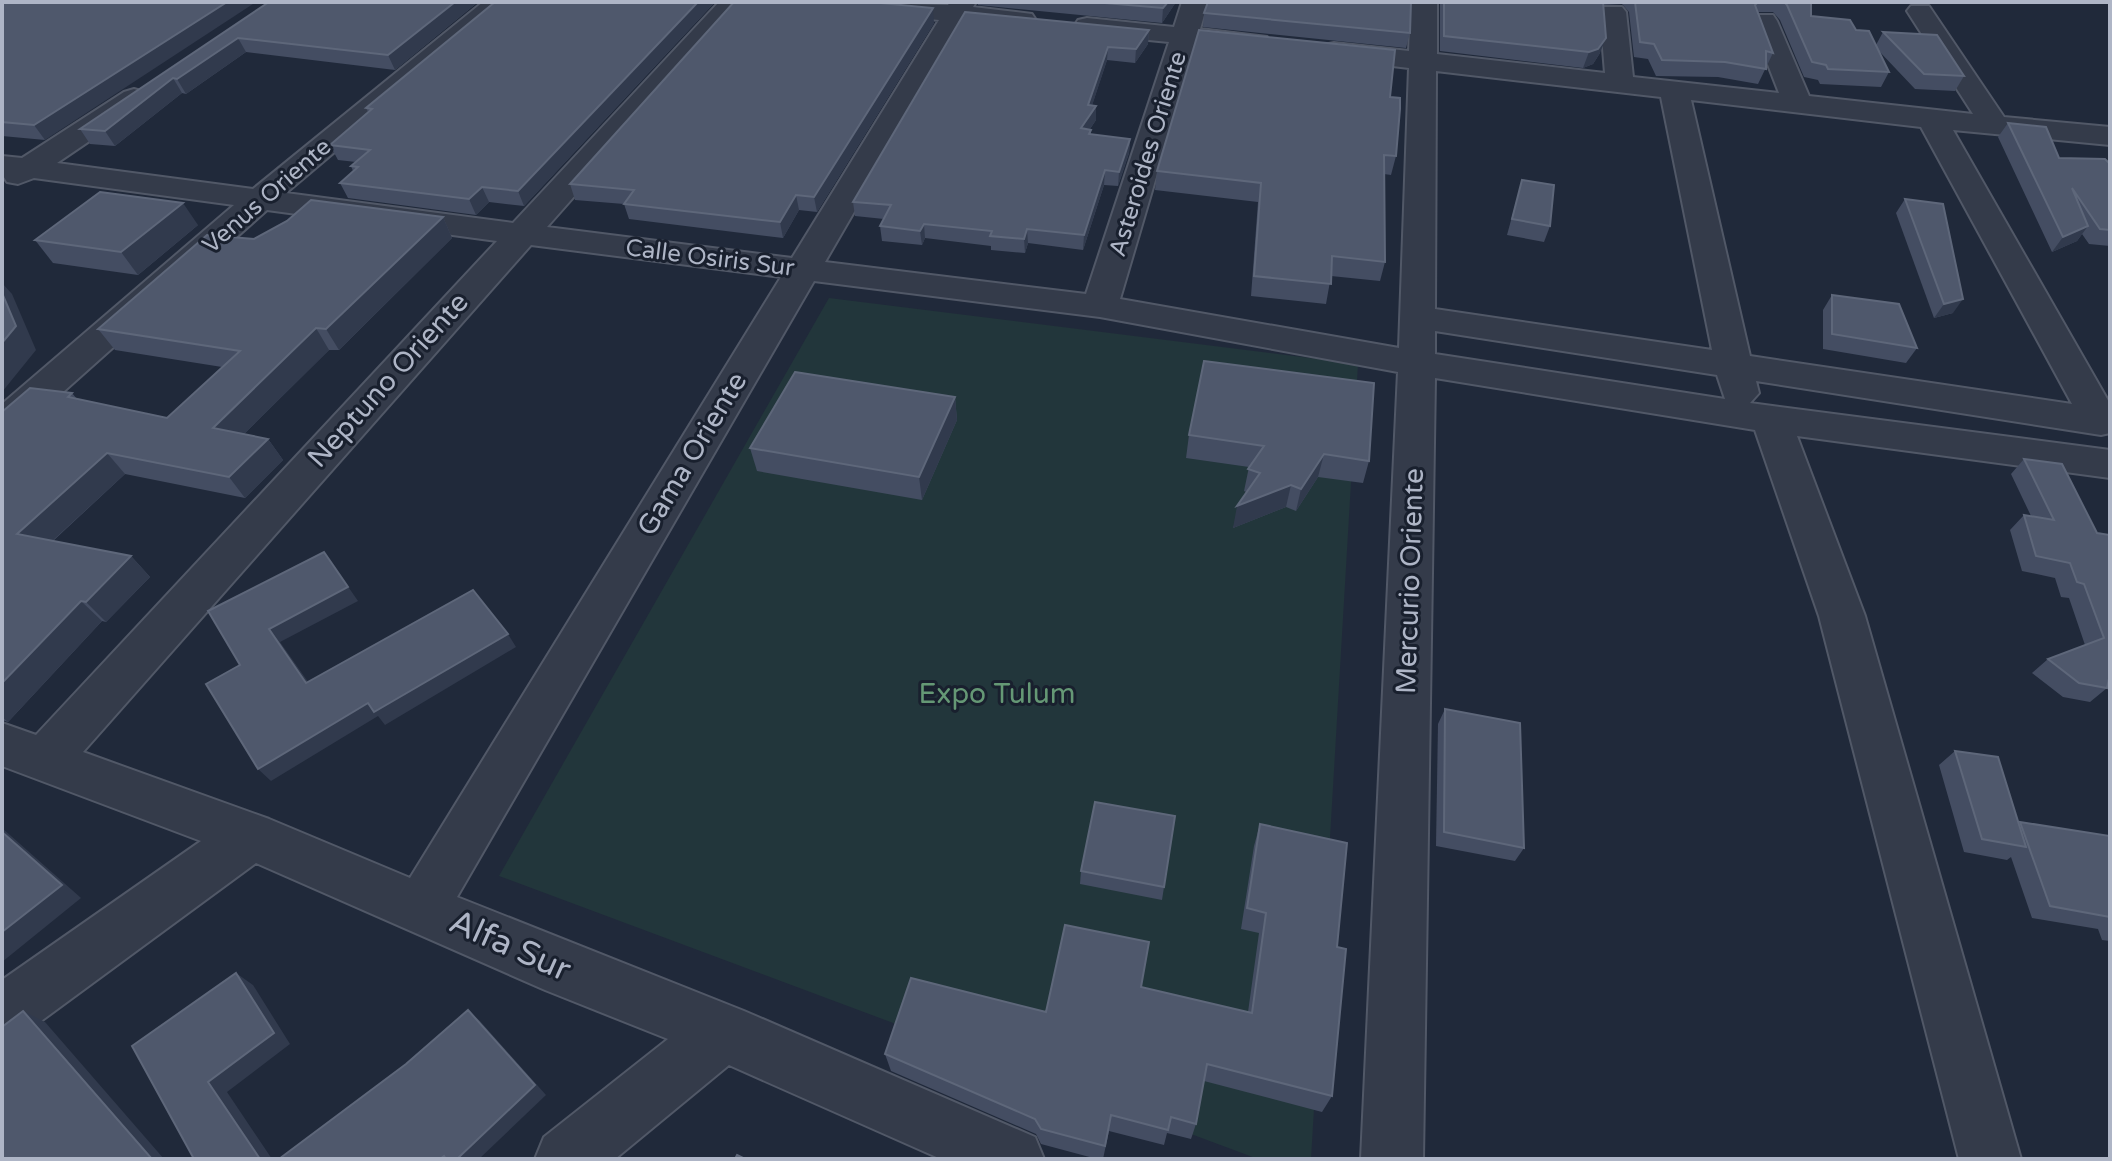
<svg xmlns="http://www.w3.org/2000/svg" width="2112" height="1161" font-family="'Varela Round',sans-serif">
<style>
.green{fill:#22363b}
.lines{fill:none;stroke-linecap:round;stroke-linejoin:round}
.minor-casing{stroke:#515867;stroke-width:4}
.minor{fill:#343b4a;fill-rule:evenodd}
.wall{fill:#444d62}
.shaded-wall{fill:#313a4d}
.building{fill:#4f586c;stroke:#5e677a;stroke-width:2}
.labels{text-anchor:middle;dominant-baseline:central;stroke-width:6;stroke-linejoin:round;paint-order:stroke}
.far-street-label{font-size:24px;fill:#aeb5c6;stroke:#19202e}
.street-label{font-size:28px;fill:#aeb5c6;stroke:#19202e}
.park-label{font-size:28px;fill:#659875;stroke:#19202e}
.near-street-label{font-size:34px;fill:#aeb5c6;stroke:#19202e}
</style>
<rect width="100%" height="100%" fill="#20293a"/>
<polygon class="green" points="829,298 1358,364 1311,1159 1258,1159 499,876"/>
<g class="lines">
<defs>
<path id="minor" d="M483,2h29l-226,191 227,30 206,-221h27l-199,225 245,31 147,-238 -101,-10 -9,-3 -4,-5 123,3 2,-3h26l-3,5 59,7 4,6 -4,6 -9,2 -59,-6 -139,240 261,32 83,-252 -82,-8 -9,-2 -4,-6 4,-6 9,-2 87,9 8,-25h26l-8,27 67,8 4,6 -4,6 -9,2 -63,-6 -75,254 279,49 10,-280 -75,-9 -10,-2 -4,-6 4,-6 10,-2 75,8 2,-49h26v52l168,19 -5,-61 4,-5h18l4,5 7,65 146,16 -28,-72 4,-6h18l4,6 32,75 164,18 -66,-103 4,-5h18l75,111 106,10v18l-157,-15 157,274v29l-9,2 -345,-54 3,12 -9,10 360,47v28l-313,-42 68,180 156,543h-62l-140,-543 -64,-186 -320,-52 -12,781h-62l37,-787 -298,-55 -286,-36 -357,616 287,114 291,126 9,22h-103l-212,-94 -114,94h-80l9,-22 124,-98 -123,-49 -289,-127 -234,172 -20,9v-64l199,-139 -199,-75v-43l34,12 461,-494 -230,-31 -251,224 -14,4v-34l232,-199 -200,-27 -16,6 -11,-2 -5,-8v-18l20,2 102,-66 10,-3 10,3 4,6 -4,6 -87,59 196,26zM1436,71l225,26 51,253 -277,-41zM1691,100l230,27 151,277 -322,-48zM531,245l250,32 -371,601 -141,-59 -186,-67zM1435,331l282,44 8,24 -290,-45z"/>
</defs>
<use href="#minor" class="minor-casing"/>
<use href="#minor" class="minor"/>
</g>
<g class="wall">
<polygon points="2,2 45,140 2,136"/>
<polygon points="269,2 478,2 395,70 246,52 186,94 182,93 115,146 90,144 80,129"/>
<polygon points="495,2 715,2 524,206 489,202 476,215 348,198 340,183 353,171 351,166 356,162 338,160 330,145 368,112 366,108"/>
<polygon points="977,2 1176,2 1162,23 978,5"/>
<polygon points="1440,2 1811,2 1811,16 1856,30 1876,45 1883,32 1964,76 1955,91 1915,89 1878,50 1889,72 1881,87 1820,84 1818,80 1804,77 1780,20 1773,12 1758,12 1773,53 1758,84 1718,77 1656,76 1648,59 1634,57 1629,12 1622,4 1603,5 1600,53 1593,64 1583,68 1440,51"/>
<polygon points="965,12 1149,30 1148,44 1135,63 1107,60 1092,105 1096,120 1090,129 1091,130 1091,134 1130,139 1129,153 1118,186 1104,185 1083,250 1028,243 1025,253 991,250 991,246 925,238 922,245 882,241 880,226 884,219 855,216 853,202"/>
<polygon points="1204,13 1410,33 1406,48 1203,27"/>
<polygon points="934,23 817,212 799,210 783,238 629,219 624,204 575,200 570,184"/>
<polygon points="1390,97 1396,156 1391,175 1384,174 1385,262 1380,281 1331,276 1326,304 1251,296 1258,202 1155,190 1157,171"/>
<polygon points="2008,123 2059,158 2110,164 2110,246 2089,244 2082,234 2077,241 2052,252 1998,137"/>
<polygon points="1522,180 1550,226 1544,242 1507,235"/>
<polygon points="1905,199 1953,313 1934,318 1896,213"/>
<polygon points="443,217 452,238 339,350 329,350 244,434 268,439 283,460 245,498 125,474 53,541 131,556 150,577 106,622 102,621 8,722 2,720 2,412 72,393 77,399 167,418 222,367 115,350 98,329 254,239"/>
<polygon points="198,225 138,275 53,263 35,240"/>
<polygon points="1832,295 1917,348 1906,363 1823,349 1823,310"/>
<polygon points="955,397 957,420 922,500 757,471 750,448"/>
<polygon points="1189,435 1369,461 1363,483 1318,477 1296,511 1286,507 1233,528 1246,492 1244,491 1249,467 1186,458"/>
<polygon points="2024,459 2097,533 2107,688 2090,702 2063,697 2032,673 2048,659 2085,645 2069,598 2061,597 2055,578 2022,571 2010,530 2024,515 2031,516 2011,474"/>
<polygon points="1445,709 1524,848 1515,861 1436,846 1438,724"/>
<polygon points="1955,751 2018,824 2020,822 2110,836 2110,941 2102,940 2098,929 2032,918 2011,857 2007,860 1964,852 1939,765"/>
<polygon points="1175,816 1162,900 1080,884 1081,871"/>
<polygon points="1260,824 1337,947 1332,1096 1322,1112 1204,1081 1196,1124 1191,1139 1167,1133 1164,1145 1109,1131 1103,1159 1097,1159 1041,1144 1036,1134 891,1071 885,1054 1142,987 1248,1012 1259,933 1241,929 1254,846"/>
</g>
<g class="shaded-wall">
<polygon points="227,2 256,2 45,140 34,125"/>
<polygon points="455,2 478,2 395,70 388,55"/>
<polygon points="698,2 715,2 524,206 518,191"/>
<polygon points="1168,2 1176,2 1162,23 1163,8"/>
<polygon points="933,8 934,23 817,212 814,197"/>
<polygon points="1149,30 1148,44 1135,63 1136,49"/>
<polygon points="238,38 246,52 186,94 177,79"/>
<polygon points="1606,38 1600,53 1593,64 1583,68 1589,52"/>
<polygon points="1108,47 1107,60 1088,118 1096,106 1096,120 1081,142 1081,128"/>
<polygon points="173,78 182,93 115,146 105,131"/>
<polygon points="1130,139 1129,153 1118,186 1119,172"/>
<polygon points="1105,170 1104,185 1083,250 1084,235"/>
<polygon points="482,187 489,202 476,215 469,199"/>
<polygon points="796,195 799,210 783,238 780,222"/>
<polygon points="183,203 198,225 138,275 121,252"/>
<polygon points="443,217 452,238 339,350 326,329"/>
<polygon points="924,224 925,238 922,245 920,231"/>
<polygon points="2088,226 2077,241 2052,252 2063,237"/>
<polygon points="1027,229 1028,243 1025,253 1024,239"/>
<polygon points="2,283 12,294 36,350 2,392"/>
<polygon points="1963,299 1953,313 1934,318 1944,304"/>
<polygon points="316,328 329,350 229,449 213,428"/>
<polygon points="955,397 957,420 922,500 919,477"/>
<polygon points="268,439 283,460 245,498 229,477"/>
<polygon points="107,453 125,474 38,554 17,534"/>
<polygon points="1324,454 1318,477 1296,511 1301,489"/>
<polygon points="1291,485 1286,507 1233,528 1237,506"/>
<polygon points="324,552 358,601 280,642 318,696 306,683 269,629"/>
<polygon points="131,556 150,577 106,622 86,602"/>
<polygon points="81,601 102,621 8,722 2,717 2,683"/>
<polygon points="508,634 516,647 385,725 378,716 271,781 258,769 368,703"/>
<polygon points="2,828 81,898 2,962"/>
<polygon points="236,973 253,985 290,1044 227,1092 272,1159 260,1159 208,1082"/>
<polygon points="468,1010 480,1021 546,1095 479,1159 457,1159"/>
<polygon points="23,1011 45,1022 164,1159 152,1159"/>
</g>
<g class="building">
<polygon points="2,2 227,2 34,125 2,122"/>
<polygon points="269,2 455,2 388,55 238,38 177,79 173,78 105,131 80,129"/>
<polygon points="495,2 698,2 518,191 482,187 469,199 340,183 358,167 351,166 370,150 330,145 372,109 366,108"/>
<polygon points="734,2 870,2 933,8 814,197 796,195 780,222 624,204 634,190 570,184"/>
<polygon points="1093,2 1168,2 1163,8"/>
<polygon points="1208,2 1411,2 1410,33 1204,13"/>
<polygon points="1444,2 1603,2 1606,38 1598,49 1589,52 1444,36"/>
<polygon points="1635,2 1758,2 1755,5 1773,53 1766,51 1766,69 1725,62 1662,60 1654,44 1640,42"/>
<polygon points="1784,2 1811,2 1811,16 1850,20 1856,30 1869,31 1889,72 1828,69 1826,65 1812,62 1787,5"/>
<polygon points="965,12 1149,30 1136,49 1108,47 1088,105 1096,106 1081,128 1091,130 1089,134 1130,139 1119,172 1105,170 1084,235 1027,229 1024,239 990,236 992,231 924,224 920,231 880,226 891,205 853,202"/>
<polygon points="1199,30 1395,50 1390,97 1400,98 1400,109 1396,156 1384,155 1385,262 1332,256 1331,284 1254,276 1261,183 1157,171"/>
<polygon points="1883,32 1937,35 1964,76 1924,74"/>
<polygon points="2008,123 2046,127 2059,158 2105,159 2110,164 2110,230 2100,229 2072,188 2088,226 2063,237"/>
<polygon points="1522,180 1554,185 1550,226 1512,219"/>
<polygon points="100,192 183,203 121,252 35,240"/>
<polygon points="1905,199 1943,204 1963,299 1944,304"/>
<polygon points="311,200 443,217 326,329 316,328 213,428 268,439 229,477 107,453 17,534 131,556 86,602 81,601 2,683 2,412 30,388 72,393 68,397 167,418 240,351 98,329 207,235 254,239 287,221"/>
<polygon points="2,293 16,326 2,343"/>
<polygon points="1832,295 1899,304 1917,348 1832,334"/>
<polygon points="1204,361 1374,383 1369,461 1324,454 1301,489 1291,485 1237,506 1260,473 1248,469 1264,446 1189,435"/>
<polygon points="795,372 955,397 919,477 750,448"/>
<polygon points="2024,459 2062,464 2097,533 2110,535 2110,674 2107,688 2079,683 2048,659 2104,638 2084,584 2077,582 2070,563 2036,556 2024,515 2054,520"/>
<polygon points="324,552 348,587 269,629 306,683 473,590 508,634 374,712 368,703 258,769 206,684 240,665 208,611"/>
<polygon points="1445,709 1520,723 1524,848 1444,832"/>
<polygon points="1955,751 1998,757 2026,847 1982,839"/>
<polygon points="1095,802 1175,816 1164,887 1081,871"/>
<polygon points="2020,822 2110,836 2110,917 2050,906"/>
<polygon points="1260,824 1347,843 1337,947 1346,949 1332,1096 1207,1064 1196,1124 1171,1117 1168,1130 1111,1115 1105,1146 1041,1129 1035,1119 885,1054 911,978 1046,1012 1065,925 1149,942 1141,987 1252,1013 1266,913 1247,908"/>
<polygon points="2,832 62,885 2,932"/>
<polygon points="236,973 274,1033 208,1082 260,1159 194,1159 132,1046"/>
<polygon points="468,1010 535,1085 457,1159 446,1159 444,1156 440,1159 279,1159 406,1064"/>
<polygon points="23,1011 152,1159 2,1159 2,1027"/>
<polygon points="737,1155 745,1159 735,1159"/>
</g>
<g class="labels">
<g class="far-street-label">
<text transform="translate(1148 154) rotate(-73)">Asteroides Oriente</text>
<text transform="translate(267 196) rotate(-41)">Venus Oriente</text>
<text transform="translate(710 258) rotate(7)">Calle Osiris Sur</text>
</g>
<g class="street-label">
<text transform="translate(388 380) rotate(-48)">Neptuno Oriente</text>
<text transform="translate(692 454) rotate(-59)">Gama Oriente</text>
<text transform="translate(1410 581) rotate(-88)">Mercurio Oriente</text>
</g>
<g class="park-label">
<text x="997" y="694">Expo Tulum</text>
</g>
<g class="near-street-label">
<text transform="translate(510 946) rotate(24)">Alfa Sur</text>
</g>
</g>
<rect width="2112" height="1161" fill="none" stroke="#aeb5c6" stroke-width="8"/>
</svg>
